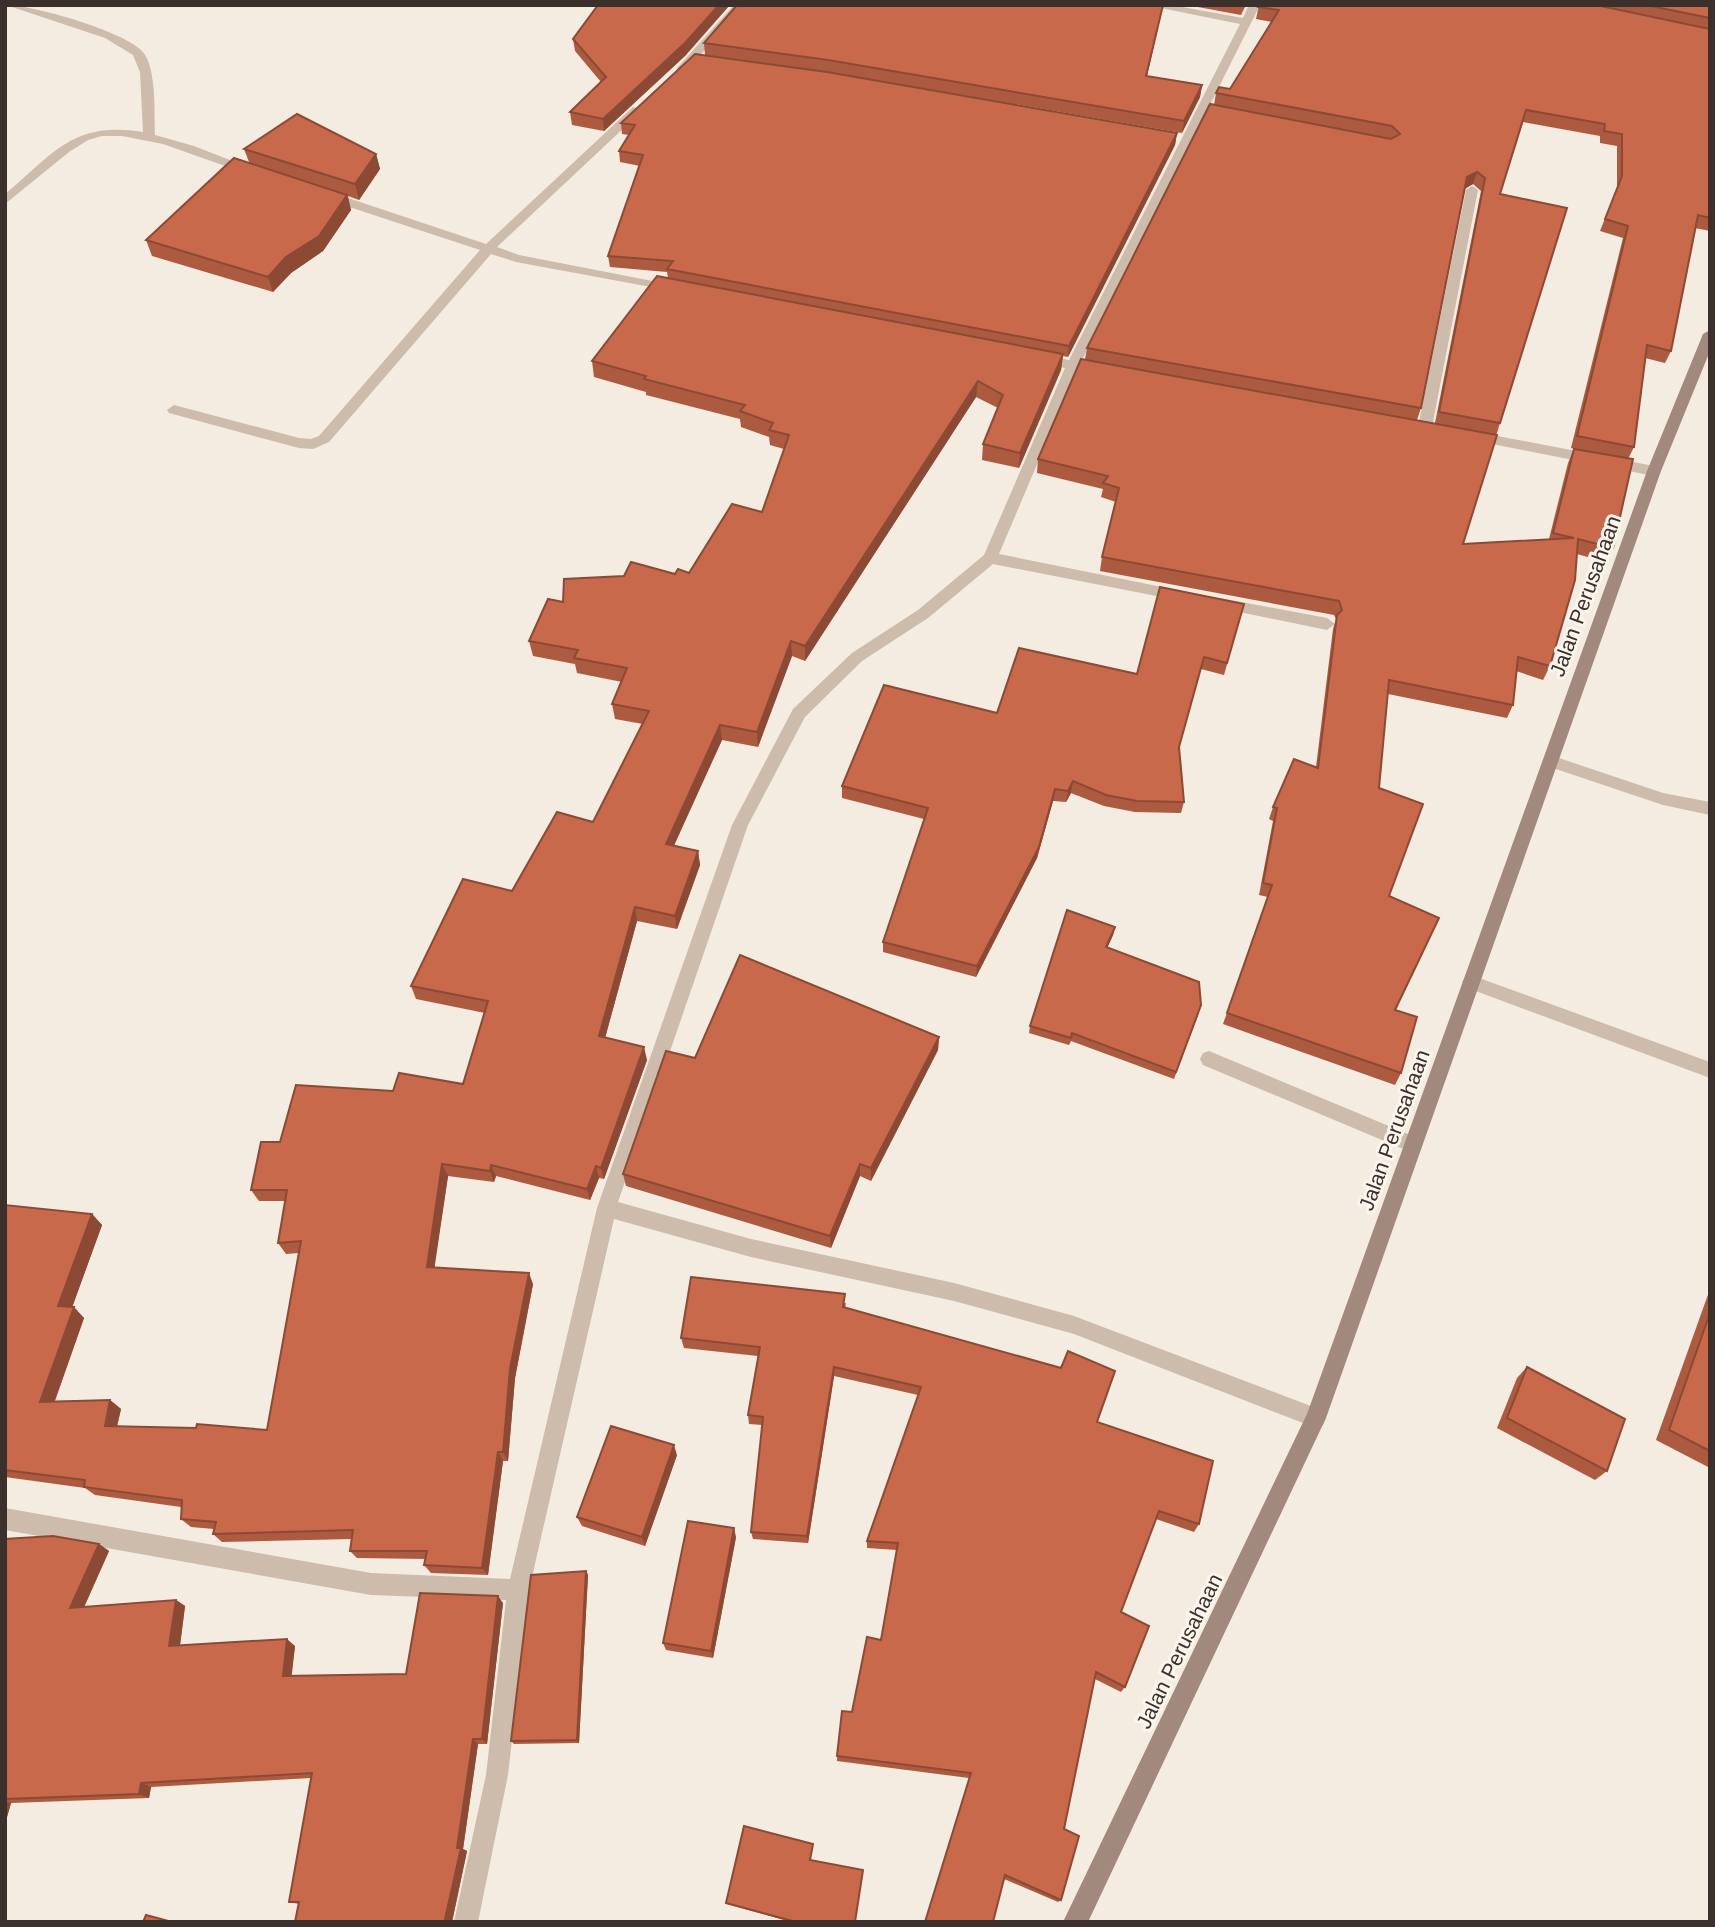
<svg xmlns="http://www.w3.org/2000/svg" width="1715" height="1927" font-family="Helvetica,sans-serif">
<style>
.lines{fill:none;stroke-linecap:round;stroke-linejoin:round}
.service{fill:#cdbbac;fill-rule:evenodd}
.minor{fill:#cdbbac;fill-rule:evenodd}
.secondary{fill:#a18a7d;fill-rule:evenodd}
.wall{fill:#ac5a40;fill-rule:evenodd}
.shaded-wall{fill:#8c4a34}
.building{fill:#c8694b;stroke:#8c4a34;stroke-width:2}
.labels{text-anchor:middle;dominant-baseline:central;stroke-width:6;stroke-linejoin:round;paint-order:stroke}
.street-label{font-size:21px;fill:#3b302b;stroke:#fbf5ee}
</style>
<rect width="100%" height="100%" fill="#f4ebe1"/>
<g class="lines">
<g class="service">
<polygon points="1550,755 1663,793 1710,802 1710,815 1663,805 1544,765 1542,761"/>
<polygon points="1471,975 1710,1062 1710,1078 1465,987 1462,982 1465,977"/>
</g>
<g class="minor">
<path d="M6,5c27,0 117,26 136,46 15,15 12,63 13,84l39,11 61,24 -10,3 -82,-29 -41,-8h-20l-14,4 -19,12 -64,52v-10c50,-41 67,-73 138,-62l-3,-60 -7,-17 -28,-17z"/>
<polygon points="734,5 745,5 685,72 677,72 677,68"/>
<polygon points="1146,5 1171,5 1243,18 1249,5 1260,5 1081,362 1089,367 1087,370 1077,370 999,554 1182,591 1190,596 1182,601 993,564 928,618 862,661 805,717 748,825 618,1202 751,1239 954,1283 1074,1316 1316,1408 1323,1411 1326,1418 1323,1425 1316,1428 1074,1334 954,1301 751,1257 614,1219 529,1590 508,1775 478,1922 454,1922 486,1775 506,1600 371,1595 5,1530 5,1508 371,1573 510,1579 597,1208 732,825 793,709 852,653 918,610 984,555 1065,368 1036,362 1034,359 1041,355 1069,360 1240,24"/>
<polygon points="633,107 643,110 497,247 519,255 673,285 678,286 678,292 516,262 491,254 329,442 313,449 299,448 169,413 167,410 174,405 299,438 311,439 319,436 480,250 325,199 325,193 333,193 486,244"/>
<polygon points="1472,186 1478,190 1432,427 1425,432 1418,427 1466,190"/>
<polygon points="1472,431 1654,466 1661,471 1654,476 1467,439 1465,436"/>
<polygon points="1220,598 1327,618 1335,624 1327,630 1215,607 1212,603"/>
<polygon points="1209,1051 1420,1139 1422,1145 1420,1151 1413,1153 1203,1065 1200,1059 1203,1053"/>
</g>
<polygon class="secondary" points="1710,330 1710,351 1661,471 1326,1418 1088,1922 1063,1922 1307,1414 1647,471 1703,334"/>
</g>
<g class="wall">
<polygon points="737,5 1163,5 1147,76 1202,85 1200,97 1182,133 852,76 1177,133 1175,145 1068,357 1063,356 1061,370 1019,468 982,460 983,444 998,408 976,397 805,661 792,656 758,747 722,740 673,846 698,851 700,865 677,929 637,921 605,1038 647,1060 604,1179 599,1178 590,1200 496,1176 494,1182 448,1176 434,1267 533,1284 515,1378 508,1461 503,1461 488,1575 431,1573 424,1565 426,1559 357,1558 350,1551 352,1539 222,1542 213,1534 214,1529 191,1527 181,1519 181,1507 95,1495 85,1488 5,1477 5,1205 92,1214 102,1225 72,1307 84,1318 55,1401 110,1400 121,1409 117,1426 267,1430 299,1253 286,1254 278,1243 285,1201 259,1201 251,1190 280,1142 393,1091 463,1084 485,1013 416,999 411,986 512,891 593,822 643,724 615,719 612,704 622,682 577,673 575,664 533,656 529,641 563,602 675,574 689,573 762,512 784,449 770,445 769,437 741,427 740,419 646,395 646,392 594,377 592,361 668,278 667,272 610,267 608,256 640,166 620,162 619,151 629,135 622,134 621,123 809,70 705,55 704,43"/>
<polygon points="1187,5 1246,5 1241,15"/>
<path d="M1259,5h451v226l-15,-3 -24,123 -6,12 -20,-5 -11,89 -6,12 -15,89 -7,14 -29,-8 -27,112 -7,14 -27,-9 -3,34 -6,13 -119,-24 -9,94 10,108 6,114 6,63 -6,12 -172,-61 45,-127 -9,-2 14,-74 -4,-2 4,-12 43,-40 17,-138 3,-10 -2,-4 -234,-44 2,-14 14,-55 -15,-5 2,-8 -66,-16 1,-14 47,-100 2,-11 127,-243 2,-12 14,-4 42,-67 -16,-3zM1523,122l77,14v7l17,3v42l-17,43 23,7 -52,210 3,1 -6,14 -19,76 -86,5 37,-121v-229zM1473,184l8,7 -46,232 -18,-3 4,-12 44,-219z"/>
<polygon points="573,39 686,55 604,131 572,125 570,112 601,82 575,51"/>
<polygon points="244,149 376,154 380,169 359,200 348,196 351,210 323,251 291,273 273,292 152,256 146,240 249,162"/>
<polygon points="1244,604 1224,675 1201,669 1179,748 1184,802 1181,813 1135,812 1104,806 1071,793 1066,802 1053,801 1037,858 976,977 883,952 883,942 924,819 842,798 842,786 997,713 1137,674"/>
<polygon points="1115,927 1113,935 1107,948 1199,1013 1174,1079 1071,1041 1069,1045 1029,1033 1030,1026"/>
<polygon points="939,1037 938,1050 871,1181 860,1176 831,1248 626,1186 623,1174 695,1058"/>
<polygon points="1710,1289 1710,1468 1656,1440"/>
<polygon points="846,1303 845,1308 1097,1422 1199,1524 1194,1532 1156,1519 1121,1612 1125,1687 1121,1692 1095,1679 1064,1829 1061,1900 1058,1902 1004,1879 969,1778 837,1761 837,1756 852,1712 881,1640 897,1550 867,1548 867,1541 918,1395 834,1376 808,1543 753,1539 751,1532 762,1425 749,1424 748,1415 758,1356 684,1348 681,1338"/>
<polygon points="1527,1367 1607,1471 1595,1480 1497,1428 1517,1378"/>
<polygon points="677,1455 645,1546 582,1526 577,1517"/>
<polygon points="736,1537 713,1658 666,1650 663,1643"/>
<polygon points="5,1539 99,1544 109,1551 84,1607 176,1600 185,1606 180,1646 295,1646 291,1676 406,1674 503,1603 487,1744 478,1744 463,1849 467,1851 452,1922 295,1922 299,1904 289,1902 311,1778 151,1787 149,1798 11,1803 5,1824"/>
<polygon points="586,1571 588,1575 579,1743 514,1744 511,1741"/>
<polygon points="813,1847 810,1860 856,1922 791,1922 727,1904 726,1903"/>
</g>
<g class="shaded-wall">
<polygon points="719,5 730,5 686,55 604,131 603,119"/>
<polygon points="1163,5 1162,11 1144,88 1146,76"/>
<polygon points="1202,85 1200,97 1182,133 1184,121"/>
<polygon points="1177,133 1175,145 1068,357 1069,346"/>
<polygon points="376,154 380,169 359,200 355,184"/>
<polygon points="1477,172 1473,184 1463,189 1467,177"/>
<polygon points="347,195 351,210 323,251 291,273 273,292 268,277 286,257"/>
<polygon points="1063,354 1061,370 1019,468 1020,453"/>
<polygon points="978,381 976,397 805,661 805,646"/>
<polygon points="791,641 792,656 758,747 757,732"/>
<polygon points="720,725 722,740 668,859 666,844"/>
<polygon points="1073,781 1071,793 1066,802 1068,791"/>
<polygon points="1055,789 1053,801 1037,858 976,977 977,966"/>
<polygon points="698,851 700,865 677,929 675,916"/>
<polygon points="635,907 637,921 602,1049 599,1036"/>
<polygon points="1115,927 1113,935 1104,955 1106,947"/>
<polygon points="939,1037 938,1050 871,1181 871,1168"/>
<polygon points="644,1047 647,1060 604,1179 601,1168"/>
<polygon points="442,1164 448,1176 433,1278 427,1267"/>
<polygon points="860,1164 860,1176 831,1248 830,1236"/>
<polygon points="491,1165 496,1176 494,1182 490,1171"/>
<polygon points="596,1166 599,1178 590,1200 587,1189"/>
<polygon points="92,1214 102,1225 69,1316 58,1306"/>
<polygon points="529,1273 533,1284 515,1378 508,1461 503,1452 510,1369"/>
<polygon points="74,1307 84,1318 51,1411 40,1402"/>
<polygon points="834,1367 834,1376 808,1543 807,1536"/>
<polygon points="110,1400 121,1409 115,1435 105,1426"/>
<polygon points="674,1445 677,1455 645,1546 642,1537"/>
<polygon points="498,1452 503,1461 488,1575 482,1568"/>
<polygon points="734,1528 736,1537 713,1658 711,1651"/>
<polygon points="99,1544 109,1551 81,1614 70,1608"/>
<polygon points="586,1571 588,1575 579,1743 577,1740"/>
<polygon points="498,1596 503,1603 487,1744 482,1739"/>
<polygon points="176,1600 185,1606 179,1652 169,1646"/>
<polygon points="287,1639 295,1646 291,1682 283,1676"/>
<polygon points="473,1739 478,1744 463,1849 467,1851 452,1922 448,1922 445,1919 457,1848"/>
<polygon points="141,1783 151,1787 149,1798 139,1794"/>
<polygon points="5,1801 11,1803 5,1824"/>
</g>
<g class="building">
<polygon points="598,5 719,5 685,43 603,119 570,112 606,77 573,39"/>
<polygon points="737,5 1163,5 1146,76 1202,85 1184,121 828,60 704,43"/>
<polygon points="1259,5 1596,5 1710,29 1710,218 1698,215 1671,351 1647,345 1634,447 1577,436 1628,226 1605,219 1622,176 1622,134 1604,131 1605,124 1526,110 1500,194 1567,208 1500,423 1439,412 1485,178 1477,172 1467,177 1421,408 1087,348 1210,104 1391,139 1400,134 1392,126 1216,93 1219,87 1230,89 1279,10 1258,7"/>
<polygon points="1646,5 1710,5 1710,18"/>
<polygon points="695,54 827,72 1177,133 1069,346 667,269 673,261 608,256 643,155 619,151 635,125 621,123"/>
<polygon points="297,114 376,154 355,184 244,149"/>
<polygon points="234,158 347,195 319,236 286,257 268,277 146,240"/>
<polygon points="657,276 1063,354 1020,453 983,444 1003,395 978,381 805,646 791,641 757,732 720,725 666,844 698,851 675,916 635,907 599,1036 644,1047 601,1168 596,1166 587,1189 491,1165 490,1171 442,1164 427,1267 529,1273 510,1369 503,1452 498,1452 482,1568 424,1565 427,1551 350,1551 353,1530 213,1534 216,1522 181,1519 182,1500 84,1487 85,1480 5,1470 5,1205 92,1214 58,1306 74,1307 40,1402 110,1400 105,1426 196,1428 197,1424 267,1430 301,1241 278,1243 287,1190 251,1190 261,1142 280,1142 296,1085 393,1091 399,1073 463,1084 488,1001 411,986 463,879 512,891 557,812 593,822 649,711 612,704 627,668 574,658 578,650 529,641 548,599 563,602 564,579 624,576 631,562 675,574 678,569 689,573 732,504 762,512 789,435 769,430 773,423 740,411 745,405 644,379 646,376 592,361"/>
<polygon points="1081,359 1497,435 1463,544 1574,538 1553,533 1574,449 1633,459 1613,548 1578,539 1575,580 1550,666 1518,657 1513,705 1389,680 1379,788 1423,804 1389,896 1439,918 1395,1010 1417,1017 1401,1073 1227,1013 1272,885 1263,883 1277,808 1273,807 1294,759 1318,768 1337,615 1342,610 1339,601 1102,557 1119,488 1103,483 1108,476 1038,459"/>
<polygon points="1160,587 1244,604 1227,663 1204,657 1179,747 1184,802 1137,801 1106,795 1073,781 1068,791 1055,789 1039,847 977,966 883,942 928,808 842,786 884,685 997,713 1019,648 1137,674"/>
<polygon points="1067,910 1115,927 1106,947 1199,982 1201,1005 1176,1072 1072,1033 1071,1038 1030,1026"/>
<polygon points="740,955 939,1037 871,1168 860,1164 830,1236 623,1174 666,1051 695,1058"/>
<polygon points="691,1277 845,1294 843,1307 1061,1368 1068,1351 1115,1371 1097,1422 1213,1461 1199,1524 1159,1511 1121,1612 1149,1626 1125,1687 1096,1672 1064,1829 1079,1836 1061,1900 1005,1875 993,1922 925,1922 971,1773 837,1756 842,1711 852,1712 867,1637 881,1640 898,1543 867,1541 921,1387 834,1367 807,1536 751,1532 763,1417 748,1415 760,1347 681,1338"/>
<polygon points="1710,1313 1710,1451 1669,1430"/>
<polygon points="1527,1367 1625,1419 1607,1471 1507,1418"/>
<polygon points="611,1426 674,1445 642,1537 577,1517"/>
<polygon points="688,1521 734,1528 711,1651 663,1643"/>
<polygon points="53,1536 99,1544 70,1608 176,1600 169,1646 287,1639 283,1676 406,1674 420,1593 498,1596 482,1739 473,1739 457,1848 461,1848 445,1919 448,1922 295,1922 299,1902 289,1902 312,1773 141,1783 139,1794 5,1799 5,1539"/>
<polygon points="586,1571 577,1740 511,1741 531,1575"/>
<polygon points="744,1826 813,1844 810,1860 863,1870 855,1922 796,1922 726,1903"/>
<polygon points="146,1915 172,1922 143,1922"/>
</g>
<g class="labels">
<g class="street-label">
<text transform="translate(1585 596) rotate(-70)">Jalan Perusahaan</text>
<text transform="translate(1394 1130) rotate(-70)">Jalan Perusahaan</text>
<text transform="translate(1179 1651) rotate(-64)">Jalan Perusahaan</text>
</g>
</g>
<rect width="1715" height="1927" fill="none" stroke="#3b302b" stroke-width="14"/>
</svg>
